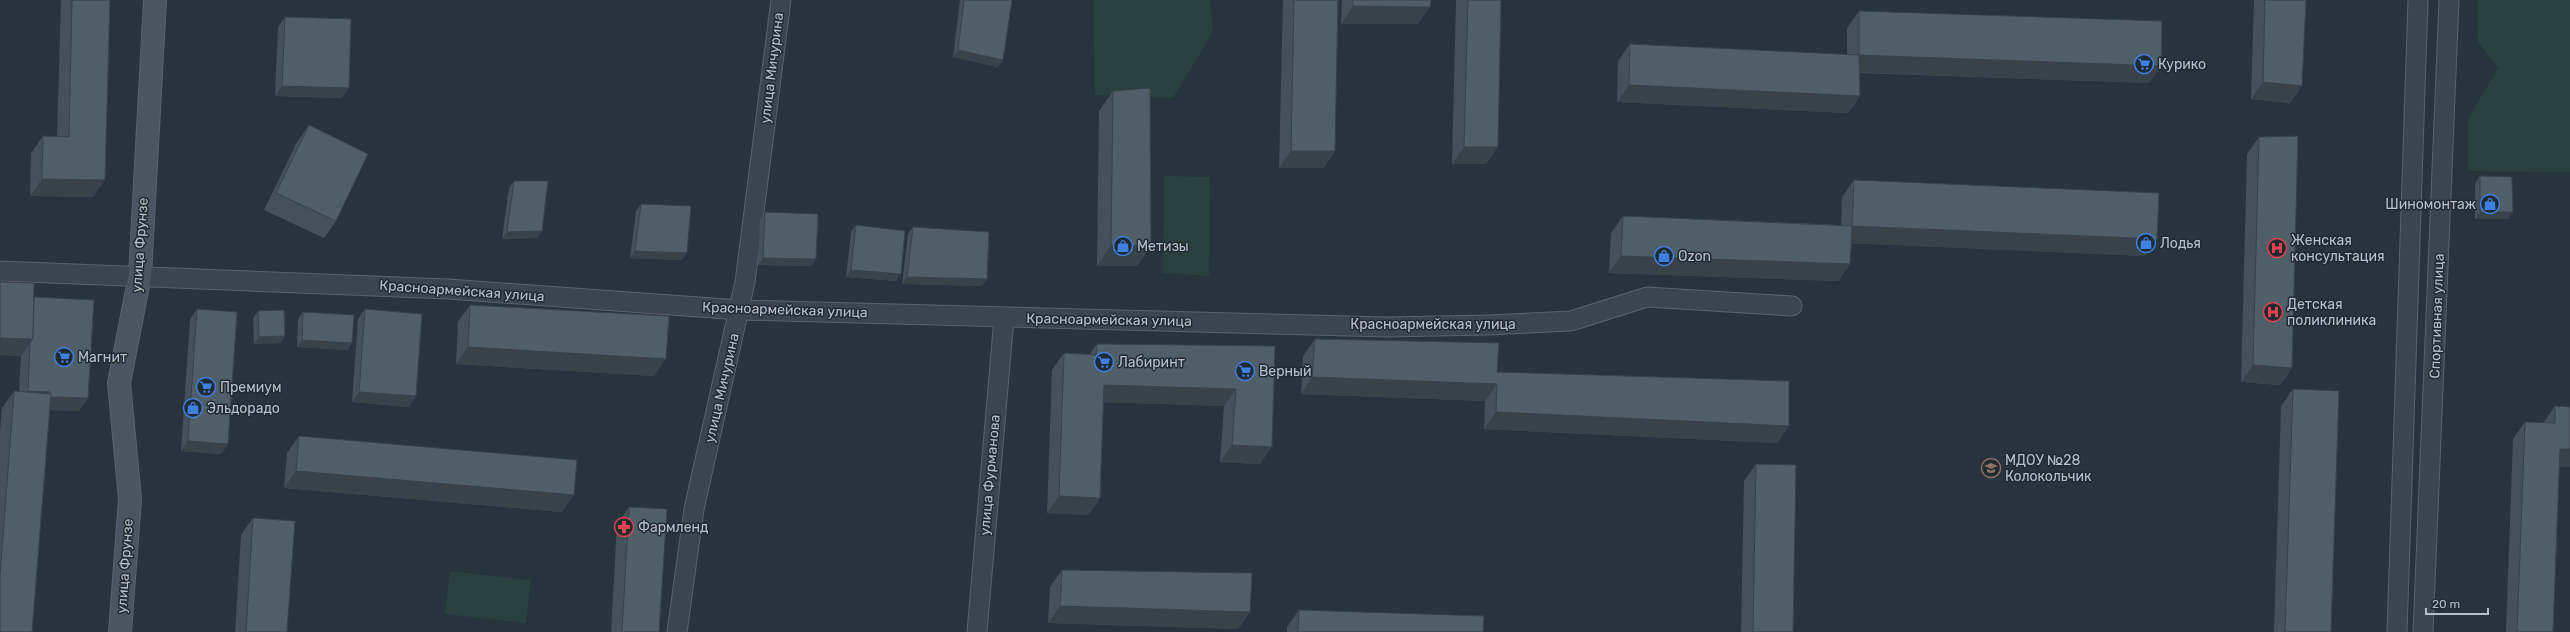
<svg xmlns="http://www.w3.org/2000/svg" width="2570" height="632" font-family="Rubik,sans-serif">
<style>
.green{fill:#2a403f}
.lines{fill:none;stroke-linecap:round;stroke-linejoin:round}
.street-casing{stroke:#59636b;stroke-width:21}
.secondary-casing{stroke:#59636b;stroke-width:24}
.street{stroke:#3b454e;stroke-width:19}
.secondary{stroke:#495560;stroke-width:22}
.wall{fill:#455159}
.shaded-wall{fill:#384249}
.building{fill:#505e68;stroke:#384249}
.labels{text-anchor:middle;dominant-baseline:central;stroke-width:3;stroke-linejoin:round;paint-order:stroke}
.poi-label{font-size:14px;fill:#b7c0c8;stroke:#202a33;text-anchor:start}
.street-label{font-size:14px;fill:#b7c0c8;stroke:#202a33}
</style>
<rect width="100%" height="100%" fill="#27333d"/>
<g class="green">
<polygon points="1093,0 1210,0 1213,32 1173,98 1095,95"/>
<polygon points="2477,0 2570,0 2570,172 2468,171 2468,119 2498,68 2478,42"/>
<polygon points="1164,176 1210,177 1209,276 1163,273"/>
<polygon points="450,571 531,580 526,623 445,614"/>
</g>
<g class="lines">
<defs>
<g id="street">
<polyline points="0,271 448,289 740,310 1388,327 1488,325 1571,321 1647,297 1792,306"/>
<polyline points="677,632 694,509 745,282 781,0"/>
<polyline points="977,632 1004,318"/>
<polyline points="2397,632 2418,0"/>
<polyline points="2423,632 2449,0"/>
</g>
<polyline id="secondary" points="120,632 130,499 119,383 140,275 155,0"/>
</defs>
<use href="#street" class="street-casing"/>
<use href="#secondary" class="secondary-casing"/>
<use href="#street" class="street"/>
<use href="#secondary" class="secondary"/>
</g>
<g class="wall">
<polygon points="61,0 110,0 93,197 30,196 31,153 43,136 57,137"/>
<polygon points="960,0 1012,0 1003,60 998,67 953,57"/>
<polygon points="1283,0 1338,0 1324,168 1279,168"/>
<polygon points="1342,0 1431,0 1418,24 1341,24"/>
<polygon points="1456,0 1501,0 1486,164 1452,164"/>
<polygon points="2254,0 2306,0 2302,86 2290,103 2251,99"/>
<polygon points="1859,11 2161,66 2149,83 1859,73 1860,96 1848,113 1617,102 1618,61 1630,44 1847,55 1847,28"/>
<polygon points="285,17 342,98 275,96 278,27"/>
<polygon points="1113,91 1151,246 1137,266 1097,266 1099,111"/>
<polygon points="309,125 336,221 324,238 264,210 297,142"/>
<polygon points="2259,137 2292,368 2280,385 2241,382 2247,154"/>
<polygon points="2480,176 2508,219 2475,219 2475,184"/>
<polygon points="1854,180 2157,239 2145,256 1852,243 1850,264 1838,281 1609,273 1611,233 1623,216 1841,225 1842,197"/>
<polygon points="514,181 542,231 537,238 502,239 509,188"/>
<polygon points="641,204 682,260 630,258 636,211"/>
<polygon points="765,212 816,259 811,266 758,265 760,219"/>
<polygon points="856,225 896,281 846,277 851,232"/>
<polygon points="913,227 982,286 902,284 908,234"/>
<polygon points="0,282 34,297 88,398 79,411 49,410 0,632 0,431 2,408 14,391 19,392 21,355 21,356 0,355"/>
<polygon points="470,305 654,376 456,364 458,322"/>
<polygon points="197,309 228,444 221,454 181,451 190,320"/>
<polygon points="365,309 416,396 409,407 352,402 358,319"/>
<polygon points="258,311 285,336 281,343 254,344 253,318"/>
<polygon points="303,312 348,350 297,347 298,319"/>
<polygon points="1315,339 1497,372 1789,426 1777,443 1484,429 1485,401 1301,394 1303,356"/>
<polygon points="1097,344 1275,346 1260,464 1220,462 1224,406 1103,402 1100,498 1088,515 1047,513 1052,370 1064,353 1090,354"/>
<polygon points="2293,389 2331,632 2274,632 2281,406"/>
<polygon points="2555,406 2570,407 2570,467 2559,467 2553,632 2506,632 2513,439 2525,422 2544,422"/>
<polygon points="299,436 562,512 284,488 287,453"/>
<polygon points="1756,464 1793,632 1741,632 1744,481"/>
<polygon points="629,507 659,632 611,632 617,524"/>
<polygon points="253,518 287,632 235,632 241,535"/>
<polygon points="1062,570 1250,612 1238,629 1048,623 1050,587"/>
<polygon points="1299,610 1483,632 1287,632 1287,627"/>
</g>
<g class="shaded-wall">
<polygon points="1353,6 1430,7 1418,24 1341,24"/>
<polygon points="958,50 1003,60 998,67 953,57"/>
<polygon points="1859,55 2161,66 2149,83 1847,72"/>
<polygon points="2263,82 2302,86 2290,103 2251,99"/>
<polygon points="1629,85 1860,96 1848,113 1617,102"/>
<polygon points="282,86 349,88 342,98 275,96"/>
<polygon points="1464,147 1498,147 1486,164 1452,164"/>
<polygon points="1291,151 1335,151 1324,168 1279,168"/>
<polygon points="42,179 105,180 93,197 30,196"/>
<polygon points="2480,212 2513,212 2508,219 2475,219"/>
<polygon points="1852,226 2157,239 2145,256 1841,243"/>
<polygon points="542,231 537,238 502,239 507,232"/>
<polygon points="1111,245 1151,246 1137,266 1097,266"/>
<polygon points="635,251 687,253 682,260 630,258"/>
<polygon points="1621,256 1850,264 1838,281 1609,273"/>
<polygon points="763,258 816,259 811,266 758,265"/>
<polygon points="851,270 901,274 896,281 846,277"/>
<polygon points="907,277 987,279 982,286 902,284"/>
<polygon points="285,336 281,343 254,344 259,337"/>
<polygon points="0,338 33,339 21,356 0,355"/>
<polygon points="302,340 352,343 348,350 297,347"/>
<polygon points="468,347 666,359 654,376 456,364"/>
<polygon points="2253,365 2292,368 2280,385 2241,382"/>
<polygon points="1312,377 1497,384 1485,401 1301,394"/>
<polygon points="1104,385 1236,389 1224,406 1092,402"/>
<polygon points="28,391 50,392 41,405 19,404"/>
<polygon points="359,392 416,396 409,407 352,402"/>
<polygon points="49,397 88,398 79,411 40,410"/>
<polygon points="1496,412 1789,426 1777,443 1484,429"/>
<polygon points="188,441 228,444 221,454 181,451"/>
<polygon points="1232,445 1272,447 1260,464 1220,462"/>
<polygon points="2560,449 2570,449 2570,467 2548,466"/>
<polygon points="296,471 574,495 562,512 284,488"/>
<polygon points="1059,496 1100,498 1088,515 1047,513"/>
<polygon points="1060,606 1250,612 1238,629 1048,623"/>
</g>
<g class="building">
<polygon points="72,0 110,0 105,180 42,179 43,136 69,137"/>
<polygon points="964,0 1012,0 1003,60 958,50"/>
<polygon points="1294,0 1338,0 1335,151 1291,151"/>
<polygon points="1353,0 1431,0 1430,7 1353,6"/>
<polygon points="1468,0 1501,0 1498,147 1464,147"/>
<polygon points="2265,0 2306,0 2302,86 2263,82"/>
<polygon points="1859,11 2162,21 2161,66 1859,55"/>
<polygon points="285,17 351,19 349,88 282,86"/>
<polygon points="1630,44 1859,55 1860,96 1629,85"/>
<polygon points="1150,88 1151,246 1111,245 1113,91"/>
<polygon points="309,125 368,154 336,221 276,193"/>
<polygon points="2298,136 2292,368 2253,365 2259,137"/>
<polygon points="2480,176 2512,177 2513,212 2480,212"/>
<polygon points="1854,180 2159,193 2157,239 1852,226"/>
<polygon points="514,181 548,181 542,231 507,232"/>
<polygon points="641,204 691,206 687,253 635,251"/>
<polygon points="765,212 818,214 816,259 763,258"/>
<polygon points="1623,216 1852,226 1850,264 1621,256"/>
<polygon points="856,225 905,231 901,274 851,270"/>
<polygon points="913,227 989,232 987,279 907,277"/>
<polygon points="0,282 34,283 33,339 0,338"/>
<polygon points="34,297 94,300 88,398 50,397 51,394 50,394 50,392 28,391 30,343 33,339"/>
<polygon points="470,305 669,316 666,359 468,347"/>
<polygon points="197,309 237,312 228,444 188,441"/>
<polygon points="365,309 422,314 416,396 359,392"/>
<polygon points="284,310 285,336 259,337 258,311"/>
<polygon points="303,312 354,315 352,343 302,340"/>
<polygon points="1315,339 1499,343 1497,372 1789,381 1789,426 1496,412 1497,384 1312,377"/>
<polygon points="1097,344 1275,346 1272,447 1232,445 1236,389 1104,385 1100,498 1059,496 1064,353 1096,355"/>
<polygon points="2293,389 2339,391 2331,632 2285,632"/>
<polygon points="14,391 51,394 32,632 0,632 0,576"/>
<polygon points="2555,406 2570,407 2570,449 2560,449 2553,632 2517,632 2525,422 2555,423"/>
<polygon points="299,436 577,460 574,495 296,471"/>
<polygon points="1756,464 1796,465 1793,632 1753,632"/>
<polygon points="629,507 667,509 659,632 622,632"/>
<polygon points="253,518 295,521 287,632 246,632"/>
<polygon points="1062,570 1252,573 1250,612 1060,606"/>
<polygon points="1299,610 1484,616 1483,632 1298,632"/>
</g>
<defs>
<symbol id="supermarket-ring" viewBox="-11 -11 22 22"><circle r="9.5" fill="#202a33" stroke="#3f7fe0" stroke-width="1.5"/><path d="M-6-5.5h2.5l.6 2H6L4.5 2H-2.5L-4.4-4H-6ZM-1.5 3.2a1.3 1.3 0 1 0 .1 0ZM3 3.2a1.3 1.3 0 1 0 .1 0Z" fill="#3f7fe0"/></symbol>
<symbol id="shop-ring" viewBox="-11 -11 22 22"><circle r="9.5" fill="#202a33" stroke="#3f7fe0" stroke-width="1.5"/><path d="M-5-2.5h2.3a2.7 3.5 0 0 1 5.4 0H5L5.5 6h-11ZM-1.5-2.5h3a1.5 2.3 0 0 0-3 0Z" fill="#3f7fe0"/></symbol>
<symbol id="hospital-ring" viewBox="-11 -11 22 22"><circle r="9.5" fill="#202a33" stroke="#e0444e" stroke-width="1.5"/><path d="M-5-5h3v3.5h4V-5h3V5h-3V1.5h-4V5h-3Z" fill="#e0444e"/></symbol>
<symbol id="school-ring" viewBox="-11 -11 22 22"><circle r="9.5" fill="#202a33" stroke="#8d6e63" stroke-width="1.5"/><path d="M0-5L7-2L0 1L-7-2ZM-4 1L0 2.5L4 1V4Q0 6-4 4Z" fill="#8d6e63"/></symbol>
<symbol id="pharmacy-ring" viewBox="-11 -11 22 22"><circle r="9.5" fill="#202a33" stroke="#e0444e" stroke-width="1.5"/><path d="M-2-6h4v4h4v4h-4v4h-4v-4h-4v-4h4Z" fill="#e0444e"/></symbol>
</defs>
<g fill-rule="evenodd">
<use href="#supermarket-ring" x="2133" y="53" width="22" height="22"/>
<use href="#shop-ring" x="2479" y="193" width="22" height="22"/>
<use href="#shop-ring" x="2135" y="232" width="22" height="22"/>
<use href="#shop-ring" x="1112" y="235" width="22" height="22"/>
<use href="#hospital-ring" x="2266" y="237" width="22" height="22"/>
<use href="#shop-ring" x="1653" y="245" width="22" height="22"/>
<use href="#hospital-ring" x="2262" y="301" width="22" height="22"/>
<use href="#supermarket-ring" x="53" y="346" width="22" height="22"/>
<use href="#supermarket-ring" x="1093" y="351" width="22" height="22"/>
<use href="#supermarket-ring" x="1234" y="360" width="22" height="22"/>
<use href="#supermarket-ring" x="195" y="376" width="22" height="22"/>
<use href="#shop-ring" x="182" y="397" width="22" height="22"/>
<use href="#school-ring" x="1980" y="457" width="22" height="22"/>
<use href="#pharmacy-ring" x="613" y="516" width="22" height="22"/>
</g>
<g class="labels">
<g class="poi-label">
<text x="2158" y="64">Курико</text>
<text x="2476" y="204" text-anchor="end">Шиномонтаж</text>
<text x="2291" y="240">Женская<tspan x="2291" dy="16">консультация</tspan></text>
<text x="2160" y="243">Лодья</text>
<text x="1137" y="246">Метизы</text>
<text x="1678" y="256">Ozon</text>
<text x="2287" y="304">Детская<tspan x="2287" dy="16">поликлиника</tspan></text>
<text x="78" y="357">Магнит</text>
<text x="1118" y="362">Лабиринт</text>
<text x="1259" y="371">Верный</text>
<text x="220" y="387">Премиум</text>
<text x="207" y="408">Эльдорадо</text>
<text x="2005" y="460">МДОУ №28<tspan x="2005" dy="16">Колокольчик</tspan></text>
<text x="638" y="527">Фармленд</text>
</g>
<g class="street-label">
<text transform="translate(772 68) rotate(-83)">улица Мичурина</text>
<text transform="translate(140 245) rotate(-86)">улица Фрунзе</text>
<text transform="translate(462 291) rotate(4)">Красноармейская улица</text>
<text transform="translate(785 310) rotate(2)">Красноармейская улица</text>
<text transform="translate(2437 316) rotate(-88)">Спортивная улица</text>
<text transform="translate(1109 320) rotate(1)">Красноармейская улица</text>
<text x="1433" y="324">Красноармейская улица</text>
<text transform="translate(722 388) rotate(-77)">улица Мичурина</text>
<text transform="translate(990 475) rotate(-85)">улица Фурманова</text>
<text transform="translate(125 566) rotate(-86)">улица Фрунзе</text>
</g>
</g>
<path d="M2426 608v6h62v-6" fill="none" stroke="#b7c0c8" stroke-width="2"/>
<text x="2432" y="608" font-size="12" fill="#b7c0c8" stroke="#202a33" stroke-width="3" paint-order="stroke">20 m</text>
</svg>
